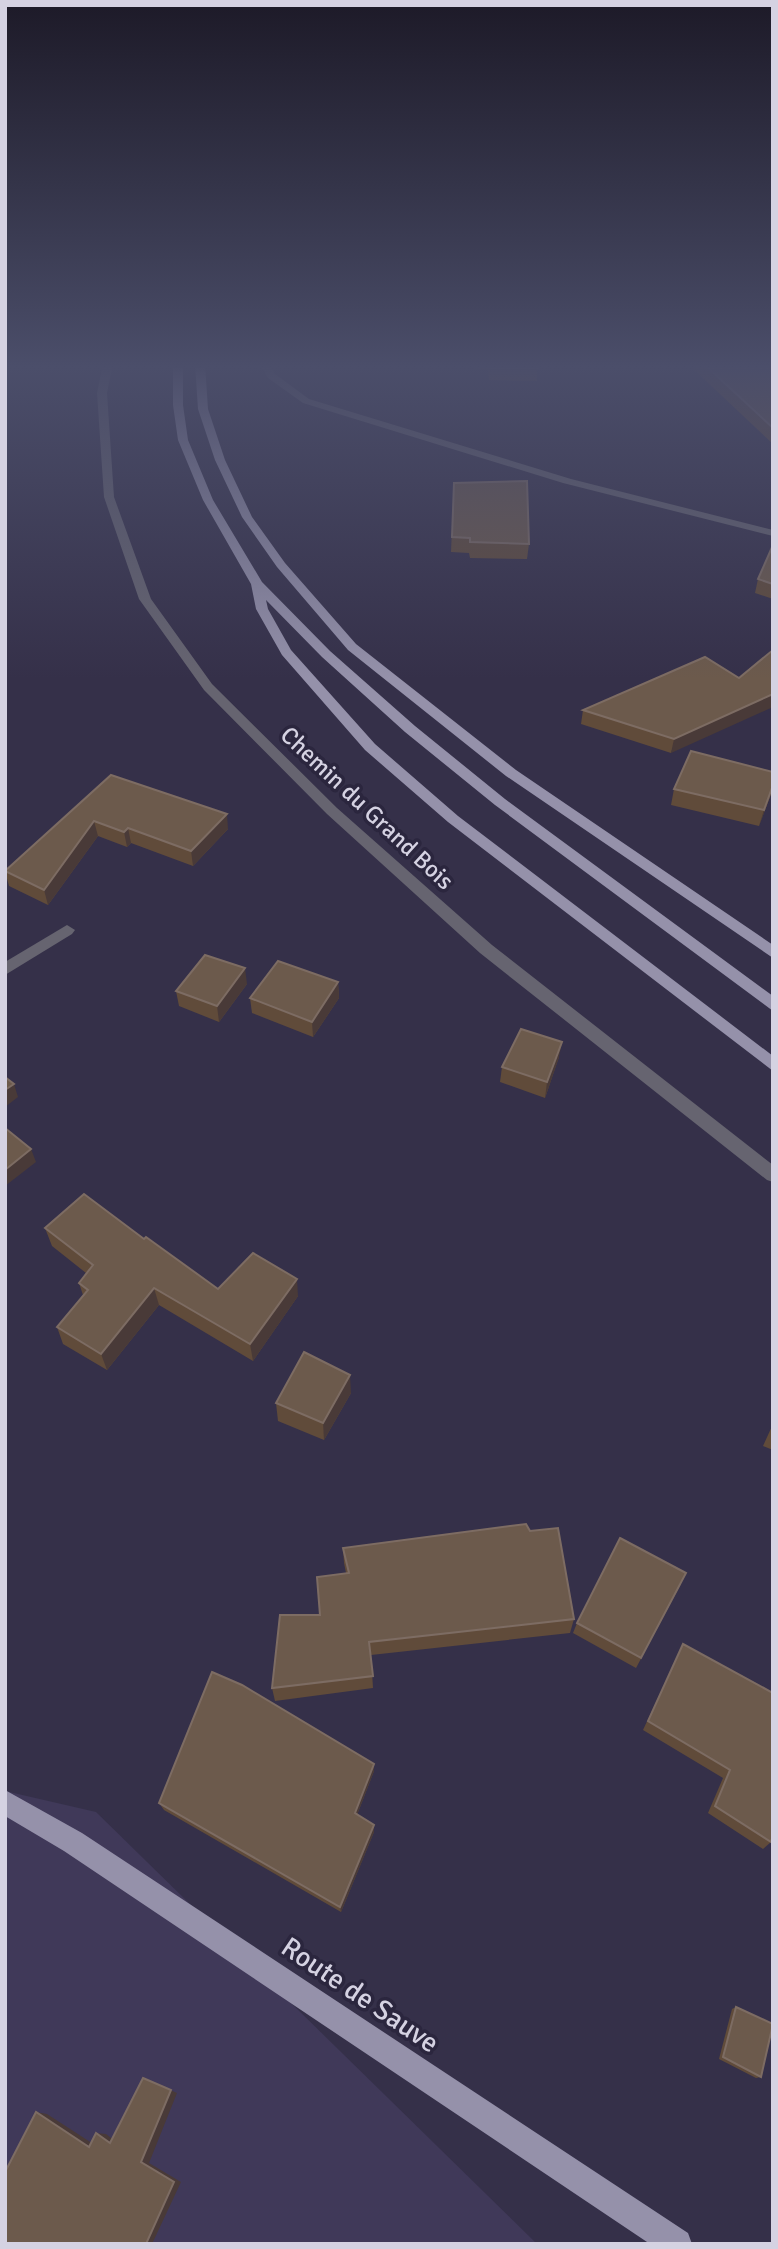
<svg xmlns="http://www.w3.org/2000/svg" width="778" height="2249" font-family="Signika,sans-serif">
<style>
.built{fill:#403959}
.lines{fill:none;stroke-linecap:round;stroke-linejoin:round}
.minor{fill:#666470;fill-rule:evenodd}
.major{fill:#9591aa;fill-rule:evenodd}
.wall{fill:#604b3a}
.shaded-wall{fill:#493a38}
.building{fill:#6c5a4c;stroke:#7d6c63;stroke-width:2}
.labels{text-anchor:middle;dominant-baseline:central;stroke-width:7;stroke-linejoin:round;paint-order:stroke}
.street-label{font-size:24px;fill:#d5d2e2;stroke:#2b263e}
.near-street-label{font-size:28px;fill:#d5d2e2;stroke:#2b263e}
</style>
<rect width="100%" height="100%" fill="#353049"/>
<polygon class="built" points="5,1791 96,1812 537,2244 5,2244"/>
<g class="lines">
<g class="minor">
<polygon points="103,364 113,364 107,393 114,497 151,599 212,684 337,808 492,945 773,1165 773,1182 767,1180 480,953 327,814 204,690 139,599 104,497 97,393"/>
<polygon points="260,364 269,364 275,374 309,399 571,479 773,530 773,536 563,483 303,403 268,378"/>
<polygon points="67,925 75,930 72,934 5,975 5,962"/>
</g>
<g class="major">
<polygon points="173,364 183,364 183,405 188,440 213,500 262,582 330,651 415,726 505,799 773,996 773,1011 495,805 405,732 322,657 266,600 268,609 291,650 375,744 458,816 773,1056 773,1071 448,822 365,750 282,655 256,609 251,584 203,500 178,440 173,405"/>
<polygon points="195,364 205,364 208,409 225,460 252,517 285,563 356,644 516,770 773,945 773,958 506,776 348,650 277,567 242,517 215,460 198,409"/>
<polygon points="5,1790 82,1833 688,2233 692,2244 650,2244 64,1851 5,1816"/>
</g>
</g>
<g class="wall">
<polygon points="476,364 537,364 537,381 489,380 488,370 476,370"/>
<polygon points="688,364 773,364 773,444"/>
<polygon points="454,483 529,544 527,559 470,558 469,553 451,552"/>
<polygon points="773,545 773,599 755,593 758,579"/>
<polygon points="705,657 671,753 581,724 583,710"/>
<polygon points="111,775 228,829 193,866 131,843 127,847 98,836 48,905 9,886 5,871"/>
<polygon points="674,789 773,789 759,826 671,805"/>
<polygon points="338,982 339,998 313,1037 252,1013 250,998"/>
<polygon points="247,984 219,1022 179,1006 176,991"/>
<polygon points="559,1057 545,1098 500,1082 502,1067"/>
<polygon points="45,1228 144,1239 218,1289 298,1296 253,1361 159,1305 107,1370 63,1344 57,1327 83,1295 79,1283 86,1273 52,1246"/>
<polygon points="351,1393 324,1440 278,1421 276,1403"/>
<polygon points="773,1424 773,1450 763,1446"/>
<polygon points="343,1548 574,1619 570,1633 371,1655 373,1688 275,1701 272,1688 346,1573 344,1563"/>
<polygon points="681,1584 636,1668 573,1633 577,1623"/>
<polygon points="683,1644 771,1842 763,1849 708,1813 723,1778 643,1730"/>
<polygon points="374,1764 374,1771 357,1815 374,1832 341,1912 164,1810 159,1803"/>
<polygon points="736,2007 761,2077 756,2078 719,2059 732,2009"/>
</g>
<g class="shaded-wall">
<polygon points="773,694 773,707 671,753 674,739"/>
<polygon points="773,785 773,789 759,826 764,810"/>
<polygon points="227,814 228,829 193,866 191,851"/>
<polygon points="94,821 98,836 48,905 44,890"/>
<polygon points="128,828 131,843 127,847 124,832"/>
<polygon points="245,968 247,984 219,1022 217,1006"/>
<polygon points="338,982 339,998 313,1037 312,1022"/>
<polygon points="562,1042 559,1057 545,1098 547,1082"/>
<polygon points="14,1084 18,1097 5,1107 5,1090"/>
<polygon points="31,1149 36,1162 5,1186 5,1170"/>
<polygon points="297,1279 298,1296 253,1361 250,1344"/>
<polygon points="154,1288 159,1305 107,1370 101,1354"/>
<polygon points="350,1375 351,1393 324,1440 323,1423"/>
<polygon points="374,1764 374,1771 355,1820 355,1813"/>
<polygon points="374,1825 374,1832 341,1912 340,1907"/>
<polygon points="143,2078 177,2093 149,2163 181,2182 152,2244 146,2244 141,2162"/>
<polygon points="36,2112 47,2114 98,2147 89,2147"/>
<polygon points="96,2133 106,2134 119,2144 110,2143"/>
</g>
<g class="building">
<polygon points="489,364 537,364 538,368 490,368"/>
<polygon points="704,364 773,364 773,428"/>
<polygon points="527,481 529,544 470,542 470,538 452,537 454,483"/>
<polygon points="773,545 773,584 758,579"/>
<polygon points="773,650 773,694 674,739 583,710 705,657 739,678"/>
<polygon points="691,751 773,772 773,785 764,810 674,789"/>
<polygon points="111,775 227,814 191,851 128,828 124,832 94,821 44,890 5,871"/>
<polygon points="205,955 245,968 217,1006 176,991"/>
<polygon points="278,961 338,982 312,1022 250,998"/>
<polygon points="521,1029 562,1042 547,1082 502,1067"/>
<polygon points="5,1077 14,1084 5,1090"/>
<polygon points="5,1128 31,1149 5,1170"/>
<polygon points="84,1194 144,1239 146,1237 218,1289 253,1253 297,1279 250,1344 154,1288 101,1354 57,1327 88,1290 79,1283 93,1265 45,1228"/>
<polygon points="304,1352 350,1375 323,1423 276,1403"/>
<polygon points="526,1524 530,1531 558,1528 574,1619 369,1642 373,1676 272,1688 280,1615 320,1615 317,1577 349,1573 343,1548"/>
<polygon points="620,1538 686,1573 641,1658 577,1623"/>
<polygon points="683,1644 773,1693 773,1835 771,1842 715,1806 730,1770 648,1721"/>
<polygon points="212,1672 242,1685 374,1764 355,1813 374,1825 340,1907 159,1803"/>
<polygon points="736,2007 773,2024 761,2077 723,2057"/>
<polygon points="143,2078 171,2090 141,2162 174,2182 146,2244 5,2244 5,2172 36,2112 89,2147 96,2133 110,2143"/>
</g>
<linearGradient id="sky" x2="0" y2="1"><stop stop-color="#1d1a28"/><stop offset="0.54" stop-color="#4b4e6a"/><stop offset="1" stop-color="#4b4e6a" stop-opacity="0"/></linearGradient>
<rect width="778" height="679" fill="url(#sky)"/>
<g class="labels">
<g class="street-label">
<text transform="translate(367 808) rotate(43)">Chemin du Grand Bois</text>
</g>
<g class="near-street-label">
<text transform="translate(360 1995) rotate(34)">Route de Sauve</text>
</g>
</g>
<rect width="778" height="2249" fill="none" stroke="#d5d2e2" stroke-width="14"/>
</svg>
